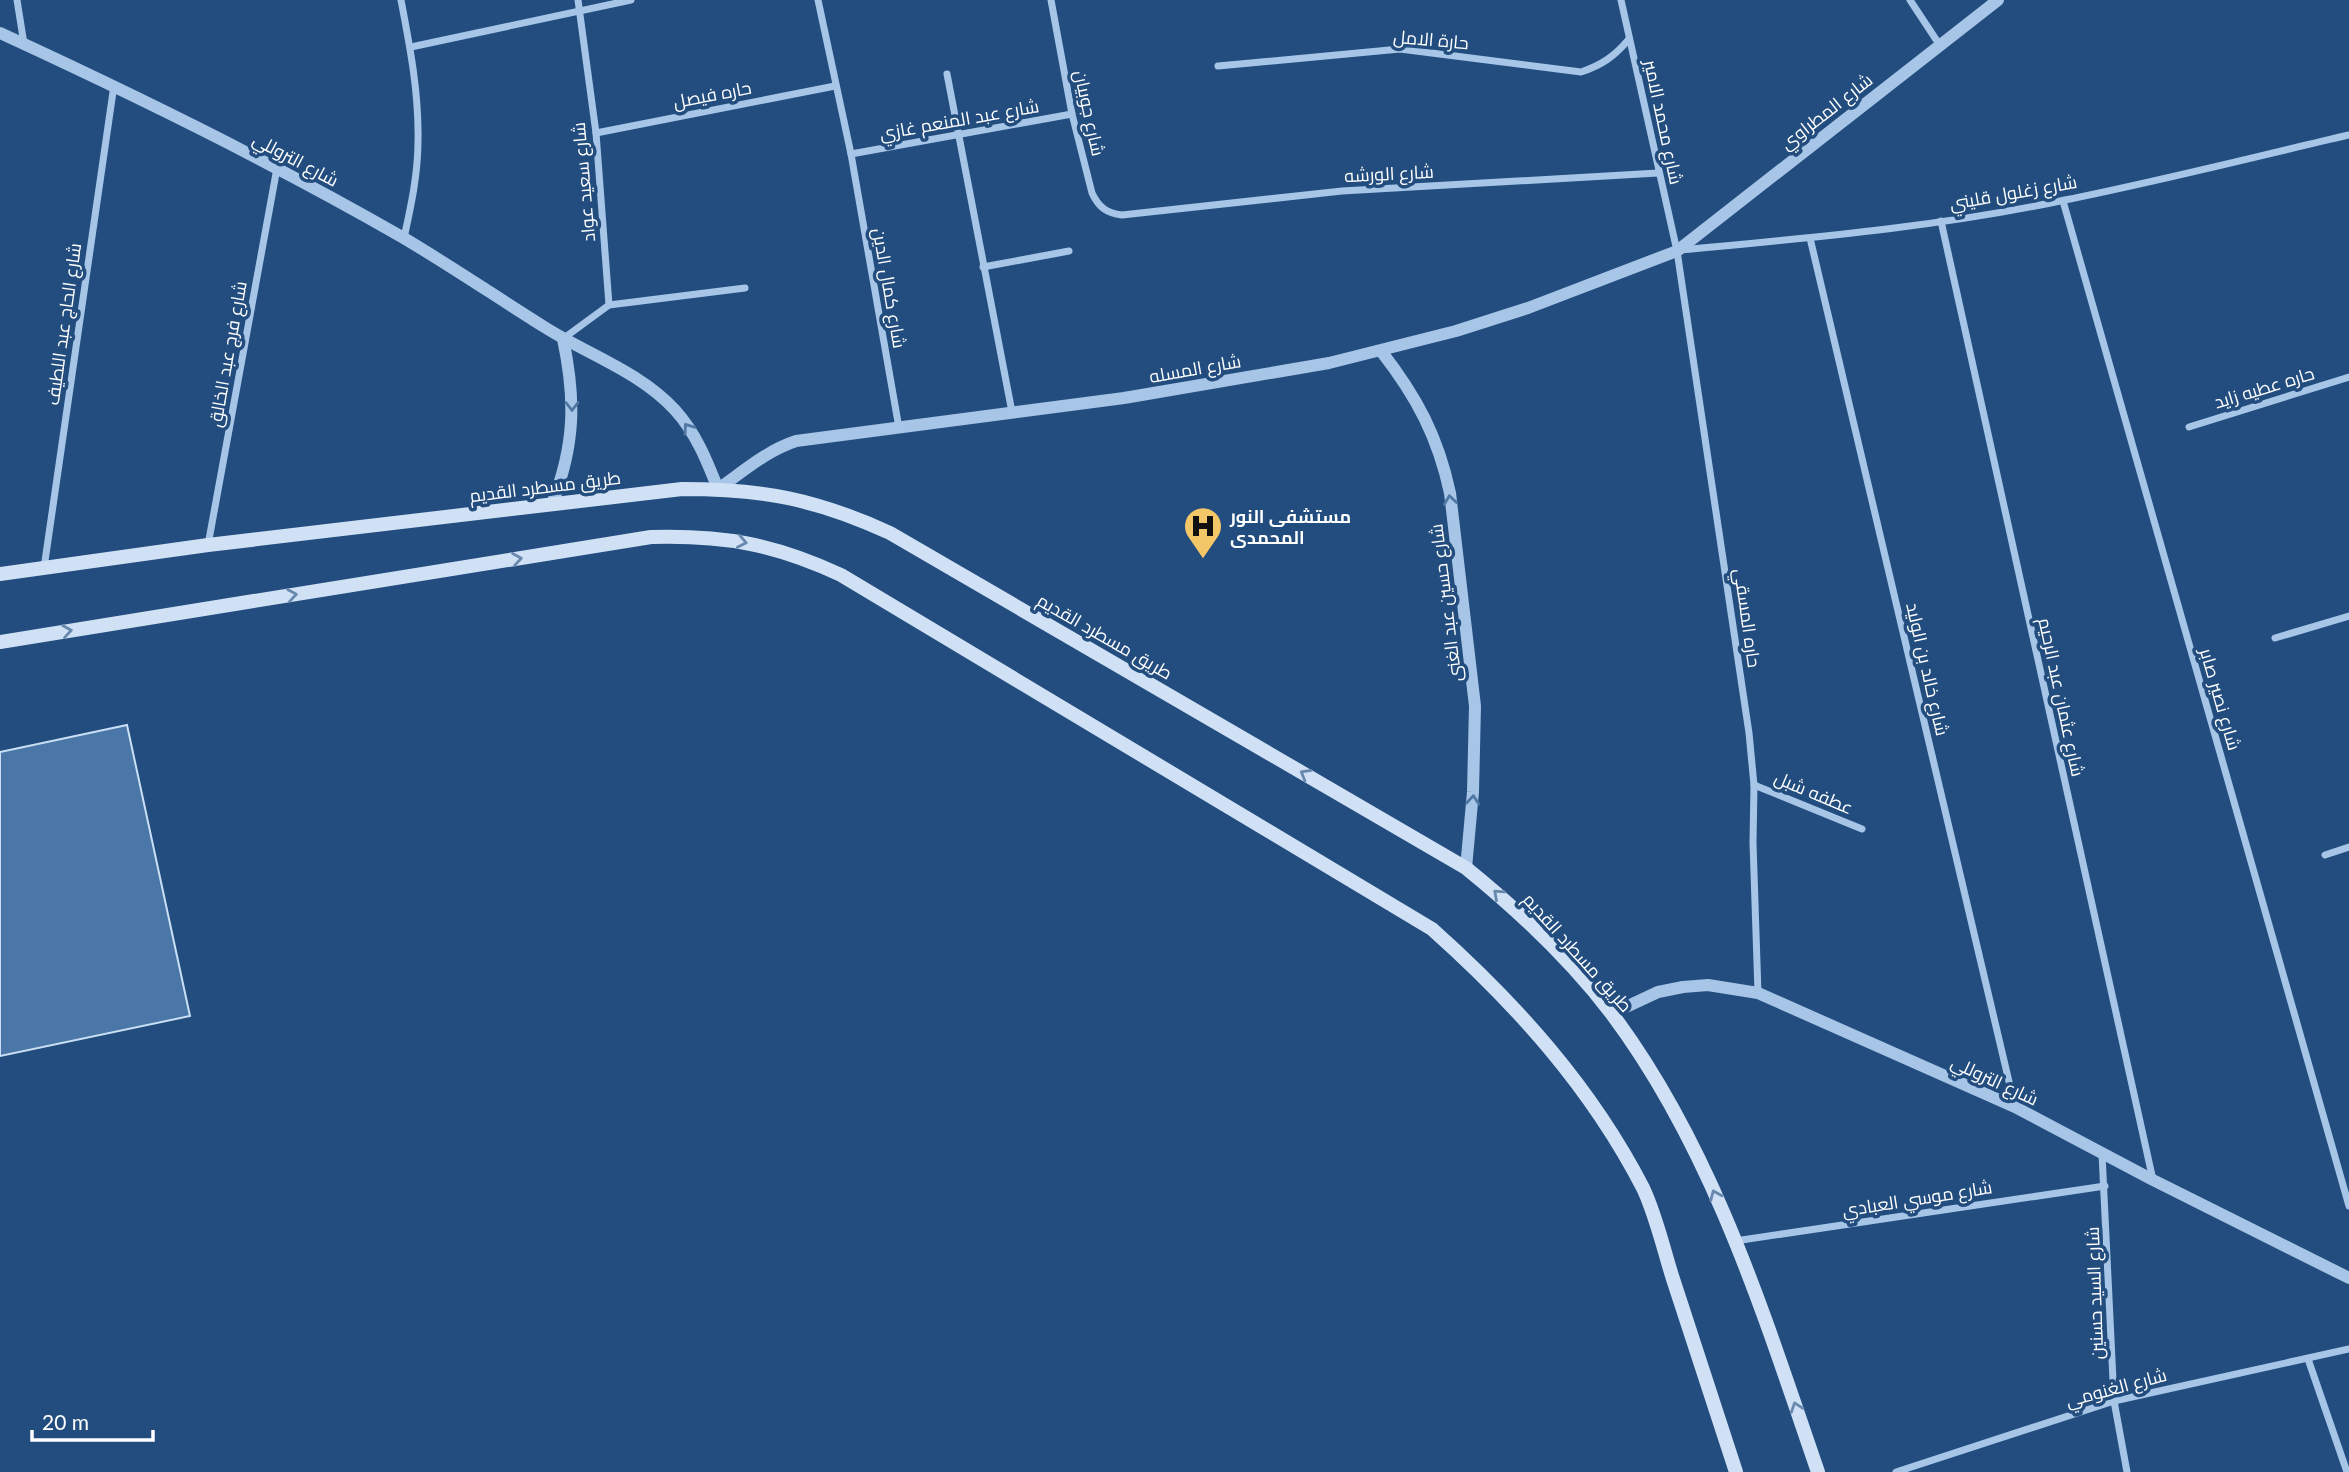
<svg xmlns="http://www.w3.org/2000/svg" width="2349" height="1472" font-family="Lato,Cairo,sans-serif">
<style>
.building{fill:#4a77a8;stroke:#cadff5;stroke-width:2}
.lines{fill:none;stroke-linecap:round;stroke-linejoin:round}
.minor{stroke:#a6c5e7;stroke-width:7}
.tertiary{stroke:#a6c5e7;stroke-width:12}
.secondary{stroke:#d0e1f6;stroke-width:14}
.oneway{stroke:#5077a3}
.oneway2{stroke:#6888ae}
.labels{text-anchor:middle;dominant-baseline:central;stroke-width:7;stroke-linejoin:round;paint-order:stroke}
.street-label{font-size:18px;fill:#fff;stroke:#224d7e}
.poi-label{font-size:18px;font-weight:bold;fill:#fff;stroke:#224d7e;text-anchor:start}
</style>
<rect width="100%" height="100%" fill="#224d7e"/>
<polygon class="building" points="127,725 190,1016 0,1056 0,752"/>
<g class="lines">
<g class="minor">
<polyline points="17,0 24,44"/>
<path d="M401,0c9,47 18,93 17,141 0,33 -7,65 -14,97"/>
<polyline points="818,0 851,154 899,428"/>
<path d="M1051,0l21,114 20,79c7,15 15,20 30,22l220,-24 316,-18"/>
<polyline points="1621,0 1677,251 1749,733 1754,785 1753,843 1758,993"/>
<polyline points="1910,0 1939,44"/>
<polyline points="411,47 631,0"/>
<path d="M1218,66l182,-17 181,23c21,-7 34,-16 48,-33"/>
<polyline points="947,74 1012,412"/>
<polyline points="596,133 835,86"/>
<polyline points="851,154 1072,114"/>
<polyline points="2063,201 2349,1206"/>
<polyline points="1941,221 2153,1180"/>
<polyline points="1810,238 2015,1107"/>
<path d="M1681,250c128,-12 258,-23 384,-50 95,-19 189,-43 284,-65"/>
<polyline points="983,267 1069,251"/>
<polyline points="609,305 745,288"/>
<polyline points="564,338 609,305 596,133 578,0"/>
<polyline points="2189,427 2349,377"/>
<polyline points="208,545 277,168"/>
<polyline points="44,568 114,85"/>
<polyline points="2275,638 2349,616"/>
<polyline points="1754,785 1862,829"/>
<polyline points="2325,855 2349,847"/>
<polyline points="2102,1154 2114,1401 2127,1472"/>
<polyline points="1735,1241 2105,1186"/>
<polyline points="2308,1359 2347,1472"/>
<polyline points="1896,1472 2114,1401 2349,1349"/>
</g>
<g class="tertiary">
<path d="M0,33c137,63 272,129 402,204 49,29 96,61 144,91 43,27 94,44 129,82 21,23 32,51 43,79 26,-18 48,-38 78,-48l328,-43 205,-35 127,-32 72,-23 149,-57 321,-251"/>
<path d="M1381,351c36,46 57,86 69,142l25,213 -2,86 -7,76"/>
<path d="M552,504c23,-59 24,-104 11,-165"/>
<polyline points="1611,1014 1658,992 1683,987 1708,985 1758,993 2015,1107 2153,1180 2349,1278"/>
</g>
<g class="secondary">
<path d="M0,574l208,-29 474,-56c81,0 134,10 208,44l576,335c53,43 105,92 146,146 101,135 152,301 206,458"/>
<path d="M0,642l651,-105c73,-2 123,7 190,38l591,354c84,75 159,158 211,259 13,27 21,63 30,91 21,65 42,129 63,193"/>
</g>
</g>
<defs><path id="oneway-chevron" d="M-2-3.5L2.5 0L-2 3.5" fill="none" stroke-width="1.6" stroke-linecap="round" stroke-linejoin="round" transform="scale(1.75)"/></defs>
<g class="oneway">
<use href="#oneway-chevron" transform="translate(572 406) rotate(90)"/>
<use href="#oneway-chevron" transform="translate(688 428) rotate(-125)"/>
<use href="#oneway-chevron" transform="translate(1450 500) rotate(-98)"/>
<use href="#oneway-chevron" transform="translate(1473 800) rotate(-85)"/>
</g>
<g class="oneway2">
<use href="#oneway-chevron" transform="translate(742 542) rotate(11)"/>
<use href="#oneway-chevron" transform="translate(517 559) rotate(-9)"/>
<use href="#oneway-chevron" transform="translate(292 595) rotate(-9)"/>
<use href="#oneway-chevron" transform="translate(67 631) rotate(-9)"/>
<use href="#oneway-chevron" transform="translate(1305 774) rotate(-150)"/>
<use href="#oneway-chevron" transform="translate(1498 894) rotate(-138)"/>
<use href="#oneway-chevron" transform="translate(1715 1195) rotate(-113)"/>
<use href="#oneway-chevron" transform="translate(1796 1407) rotate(-109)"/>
</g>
<defs>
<symbol id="hospital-pin" viewBox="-11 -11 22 30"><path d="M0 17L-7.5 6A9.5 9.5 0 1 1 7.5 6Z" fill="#f3c768" stroke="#224d7e"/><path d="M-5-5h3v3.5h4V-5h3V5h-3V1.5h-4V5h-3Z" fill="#111"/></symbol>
</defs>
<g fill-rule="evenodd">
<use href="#hospital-pin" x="1181" y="504" width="44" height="60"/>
</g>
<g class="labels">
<g class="street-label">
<text transform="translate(1431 39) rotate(5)">حارة الامل</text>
<text transform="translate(712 94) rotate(-11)">حاره فيصل</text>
<text transform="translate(1826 111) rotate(-38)">شارع المطراوي</text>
<text transform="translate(1090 113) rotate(78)">شارع جوبيان</text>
<text transform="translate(959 119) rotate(-10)">شارع عبد المنعم غازي</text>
<text transform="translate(1664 122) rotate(78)">شارع محمد الامير</text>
<text transform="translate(296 159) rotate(28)">شارع التروللي</text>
<text transform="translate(1389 173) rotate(-3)">شارع الورشه</text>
<text transform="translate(583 182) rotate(-95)">شارع سعيد عواد</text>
<text transform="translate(2013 192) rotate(-10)">شارع زغلول قليني</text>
<text transform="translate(890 288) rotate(80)">شارع كمال الدين</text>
<text transform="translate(63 324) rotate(-82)">شارع الحاج عبد اللطيف</text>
<text transform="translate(227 354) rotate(-80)">شارع فرج عبد الخالق</text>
<text transform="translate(1195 368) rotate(-10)">شارع المسله</text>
<text transform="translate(2264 387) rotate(-17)">حاره عطيه زايد</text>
<text transform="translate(545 486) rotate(-7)">طريق مسطرد القديم</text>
<text transform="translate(1445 603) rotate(-97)">شارع حسين عبد الغنى</text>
<text transform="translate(1748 618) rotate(82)">حاره المسقي</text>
<text transform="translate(1105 636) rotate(30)">طريق مسطرد القديم</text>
<text transform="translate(1928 669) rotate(77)">شارع خالد بن الوليد</text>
<text transform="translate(2062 697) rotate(78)">شارع عثمان عبد الرحيم</text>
<text transform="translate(2221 699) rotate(74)">شارع نصير صابر</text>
<text transform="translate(1814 792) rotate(23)">عطفه شبل</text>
<text transform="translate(1578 952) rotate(48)">طريق مسطرد القديم</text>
<text transform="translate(1995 1080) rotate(25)">شارع التروللي</text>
<text transform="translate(1917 1198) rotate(-9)">شارع موسي العبادي</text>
<text transform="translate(2094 1293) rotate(-92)">شارع السيد حسنين</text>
<text transform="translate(2116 1387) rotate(-15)">شارع الغنومي</text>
</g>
<g class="poi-label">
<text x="1230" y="516">مستشفى النور<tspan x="1230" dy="21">المحمدى</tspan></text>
</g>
</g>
<path d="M32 1430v10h121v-10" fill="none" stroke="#ffffff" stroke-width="3.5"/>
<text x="42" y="1430" font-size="21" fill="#ffffff" stroke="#224d7e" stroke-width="5" paint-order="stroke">20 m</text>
</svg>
